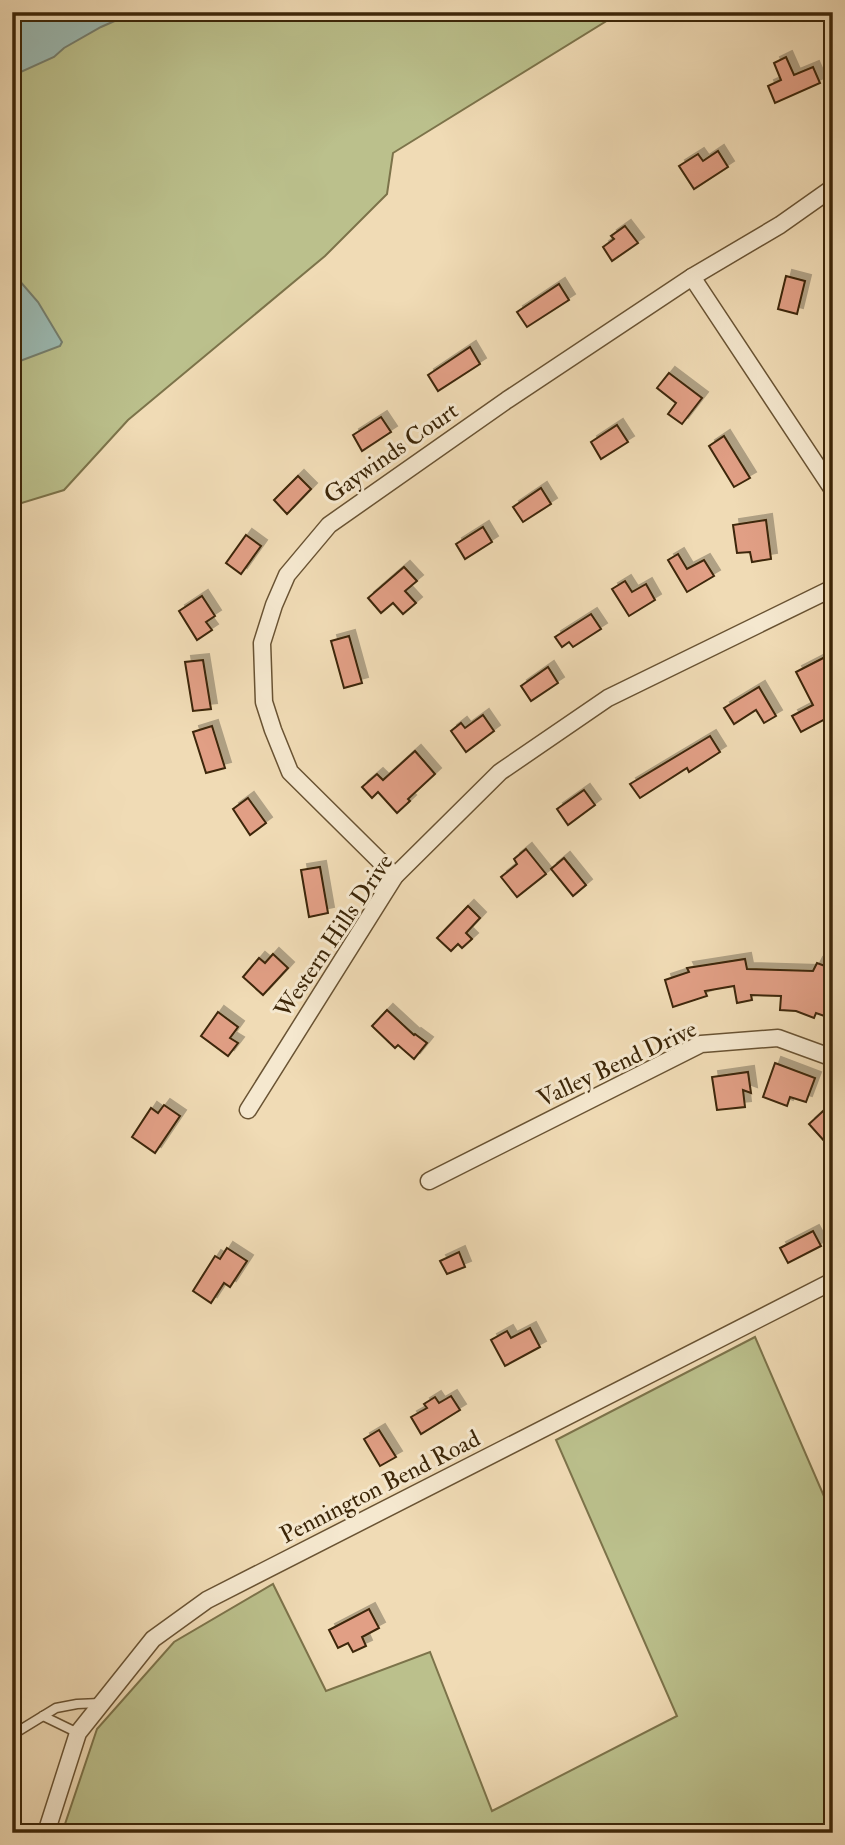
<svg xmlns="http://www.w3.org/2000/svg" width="845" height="1845" font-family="'IM FELL Double Pica',serif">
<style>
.green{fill:#bbc08c;stroke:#7c734a;stroke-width:2}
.water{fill:#9bbab3;stroke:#757f6f;stroke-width:2}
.building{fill:#e19f85;stroke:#3c2608;stroke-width:2;filter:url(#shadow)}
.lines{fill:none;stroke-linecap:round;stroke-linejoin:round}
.service-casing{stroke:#695333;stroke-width:11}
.minor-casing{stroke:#695333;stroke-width:19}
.service{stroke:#f5e8cf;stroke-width:8}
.minor{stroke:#f5e8cf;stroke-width:16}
.labels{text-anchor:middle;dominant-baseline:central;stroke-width:6;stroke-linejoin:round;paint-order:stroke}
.street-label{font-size:24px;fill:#3c2608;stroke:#f5e8cf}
</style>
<defs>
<filter id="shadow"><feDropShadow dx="6" dy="-6" stdDeviation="0" flood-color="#0004"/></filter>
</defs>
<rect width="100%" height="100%" fill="#f0dbb5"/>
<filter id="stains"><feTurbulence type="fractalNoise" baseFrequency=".00286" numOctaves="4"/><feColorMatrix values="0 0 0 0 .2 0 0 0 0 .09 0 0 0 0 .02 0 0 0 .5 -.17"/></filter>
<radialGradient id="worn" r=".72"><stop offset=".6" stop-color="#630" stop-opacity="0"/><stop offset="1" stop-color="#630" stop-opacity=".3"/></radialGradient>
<g class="green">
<polygon points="12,12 621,12 393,153 387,194 325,256 128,420 64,490 12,506"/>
<polygon points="755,1337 833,1517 833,1833 62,1833 97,1729 174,1642 273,1584 326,1691 430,1652 492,1811 677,1716 556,1440"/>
</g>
<g class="water">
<polygon points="12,12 135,12 101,27 64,48 54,57 12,76"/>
<polygon points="12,272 38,302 62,342 60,346 12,364"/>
</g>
<g class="building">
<polygon points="786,57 794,75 813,67 820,83 775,103 768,86 781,80 774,63"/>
<polygon points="718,151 728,167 694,189 679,166 698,154 703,161"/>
<polygon points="625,226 638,243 612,261 603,247 614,239 611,236"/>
<polygon points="786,276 805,281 797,314 778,309"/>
<polygon points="559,284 569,300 527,327 517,312"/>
<polygon points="470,347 480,364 438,391 428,375"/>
<polygon points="669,373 702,398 682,424 668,414 676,403 657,388"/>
<polygon points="381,417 391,432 362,451 353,435"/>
<polygon points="617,425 628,442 601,459 591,442"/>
<polygon points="724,436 750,478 734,487 709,446"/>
<polygon points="298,476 311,489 287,514 274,500"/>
<polygon points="541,488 551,504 523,522 513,507"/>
<polygon points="766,520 771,559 752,562 750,552 737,553 733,525"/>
<polygon points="483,527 492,542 465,559 456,544"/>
<polygon points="246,535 261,546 241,574 226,563"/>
<polygon points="678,554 687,569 704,560 714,576 687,592 668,560"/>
<polygon points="404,567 417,581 405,591 416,603 403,614 393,603 381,613 368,598"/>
<polygon points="625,581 632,592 646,584 655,600 629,616 612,589"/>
<polygon points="202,596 215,616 206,622 212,630 197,640 179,611"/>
<polygon points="591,614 601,629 573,647 569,642 562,647 555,637"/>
<polygon points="349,636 362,683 344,688 331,641"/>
<polygon points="833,653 833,715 801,732 792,716 813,705 796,672"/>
<polygon points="203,660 211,709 193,711 185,662"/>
<polygon points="548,667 558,683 531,701 521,686"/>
<polygon points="759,687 776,716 764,723 756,710 734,724 724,708"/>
<polygon points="483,715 494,731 466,752 451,731 461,723 465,728"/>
<polygon points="212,726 225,768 206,773 193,732"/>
<polygon points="710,736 720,752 689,772 687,768 640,798 630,784"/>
<polygon points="415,751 435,774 408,799 410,801 397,813 378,792 372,798 362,787 377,774 383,780"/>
<polygon points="584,790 595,805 568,825 557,809"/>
<polygon points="248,798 266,823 250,835 233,809"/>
<polygon points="526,849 546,874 517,897 501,877 517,864 514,859"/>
<polygon points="564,858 586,885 573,896 551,869"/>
<polygon points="320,867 328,913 309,917 301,870"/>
<polygon points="468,906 480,918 466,933 472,939 462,948 458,944 451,951 437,938"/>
<polygon points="273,954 288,968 263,995 243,977 259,958 265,963"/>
<polygon points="745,959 747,969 813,971 817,963 833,969 833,1019 816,1013 814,1018 796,1011 780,1010 781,996 751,995 752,1000 737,1003 734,986 705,991 707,996 673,1007 665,980 689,972 687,968"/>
<polygon points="387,1010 414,1035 415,1034 427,1043 414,1059 398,1045 395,1048 372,1026"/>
<polygon points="218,1012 238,1027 230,1038 238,1043 228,1056 201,1036"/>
<polygon points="775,1063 815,1078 806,1102 790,1097 787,1106 763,1097"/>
<polygon points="748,1072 751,1093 743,1090 745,1107 717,1110 712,1077"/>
<polygon points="833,1102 833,1136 826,1143 809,1124"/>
<polygon points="164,1105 180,1116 155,1153 132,1137 151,1108 158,1113"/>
<polygon points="813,1231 821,1246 788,1263 780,1248"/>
<polygon points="227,1248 247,1261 230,1287 224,1283 211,1303 193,1291 215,1256 220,1259"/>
<polygon points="459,1252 465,1267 447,1274 440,1261"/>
<polygon points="530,1328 540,1347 505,1366 491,1340 507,1331 511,1338"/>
<polygon points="451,1396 460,1410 421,1434 411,1417 427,1408 424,1404 435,1397 439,1403"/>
<polygon points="379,1430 396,1457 380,1466 364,1439"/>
<polygon points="369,1609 379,1628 362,1637 366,1646 353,1652 348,1643 338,1648 329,1630"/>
</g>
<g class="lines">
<defs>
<g id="service">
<polyline points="43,1716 78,1733"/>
<polyline points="12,1735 56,1708 77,1704 100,1703"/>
</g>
<g id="minor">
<polyline points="692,277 833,490"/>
<polyline points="395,876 290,772 273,730 264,702 262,643 274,605 287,575 329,525 507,400 692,277 780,225 831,189"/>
<polyline points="248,1110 395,876 500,772 608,698 833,588"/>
<polyline points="429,1181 701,1044 778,1038 833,1058"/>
<polyline points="46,1833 78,1733 153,1639 207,1600 833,1281"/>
</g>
</defs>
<use href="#service" class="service-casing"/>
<use href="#minor" class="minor-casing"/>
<use href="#service" class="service"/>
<use href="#minor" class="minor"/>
</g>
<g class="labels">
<g class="street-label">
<text transform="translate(391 453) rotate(-35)">Gaywinds Court</text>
<text transform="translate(334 936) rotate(-56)">Western Hills Drive</text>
<text transform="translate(617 1064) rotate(-25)">Valley Bend Drive</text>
<text transform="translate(380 1487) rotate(-27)">Pennington Bend Road</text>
</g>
</g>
<rect width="845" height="1845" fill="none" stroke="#f0dbb5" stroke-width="42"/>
<rect x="14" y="14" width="817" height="1817" fill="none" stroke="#3c2608" stroke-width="3.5"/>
<rect x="21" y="21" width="803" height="1803" fill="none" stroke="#3c2608" stroke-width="2"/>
<rect width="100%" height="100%" filter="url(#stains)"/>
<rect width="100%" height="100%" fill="url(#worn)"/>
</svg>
